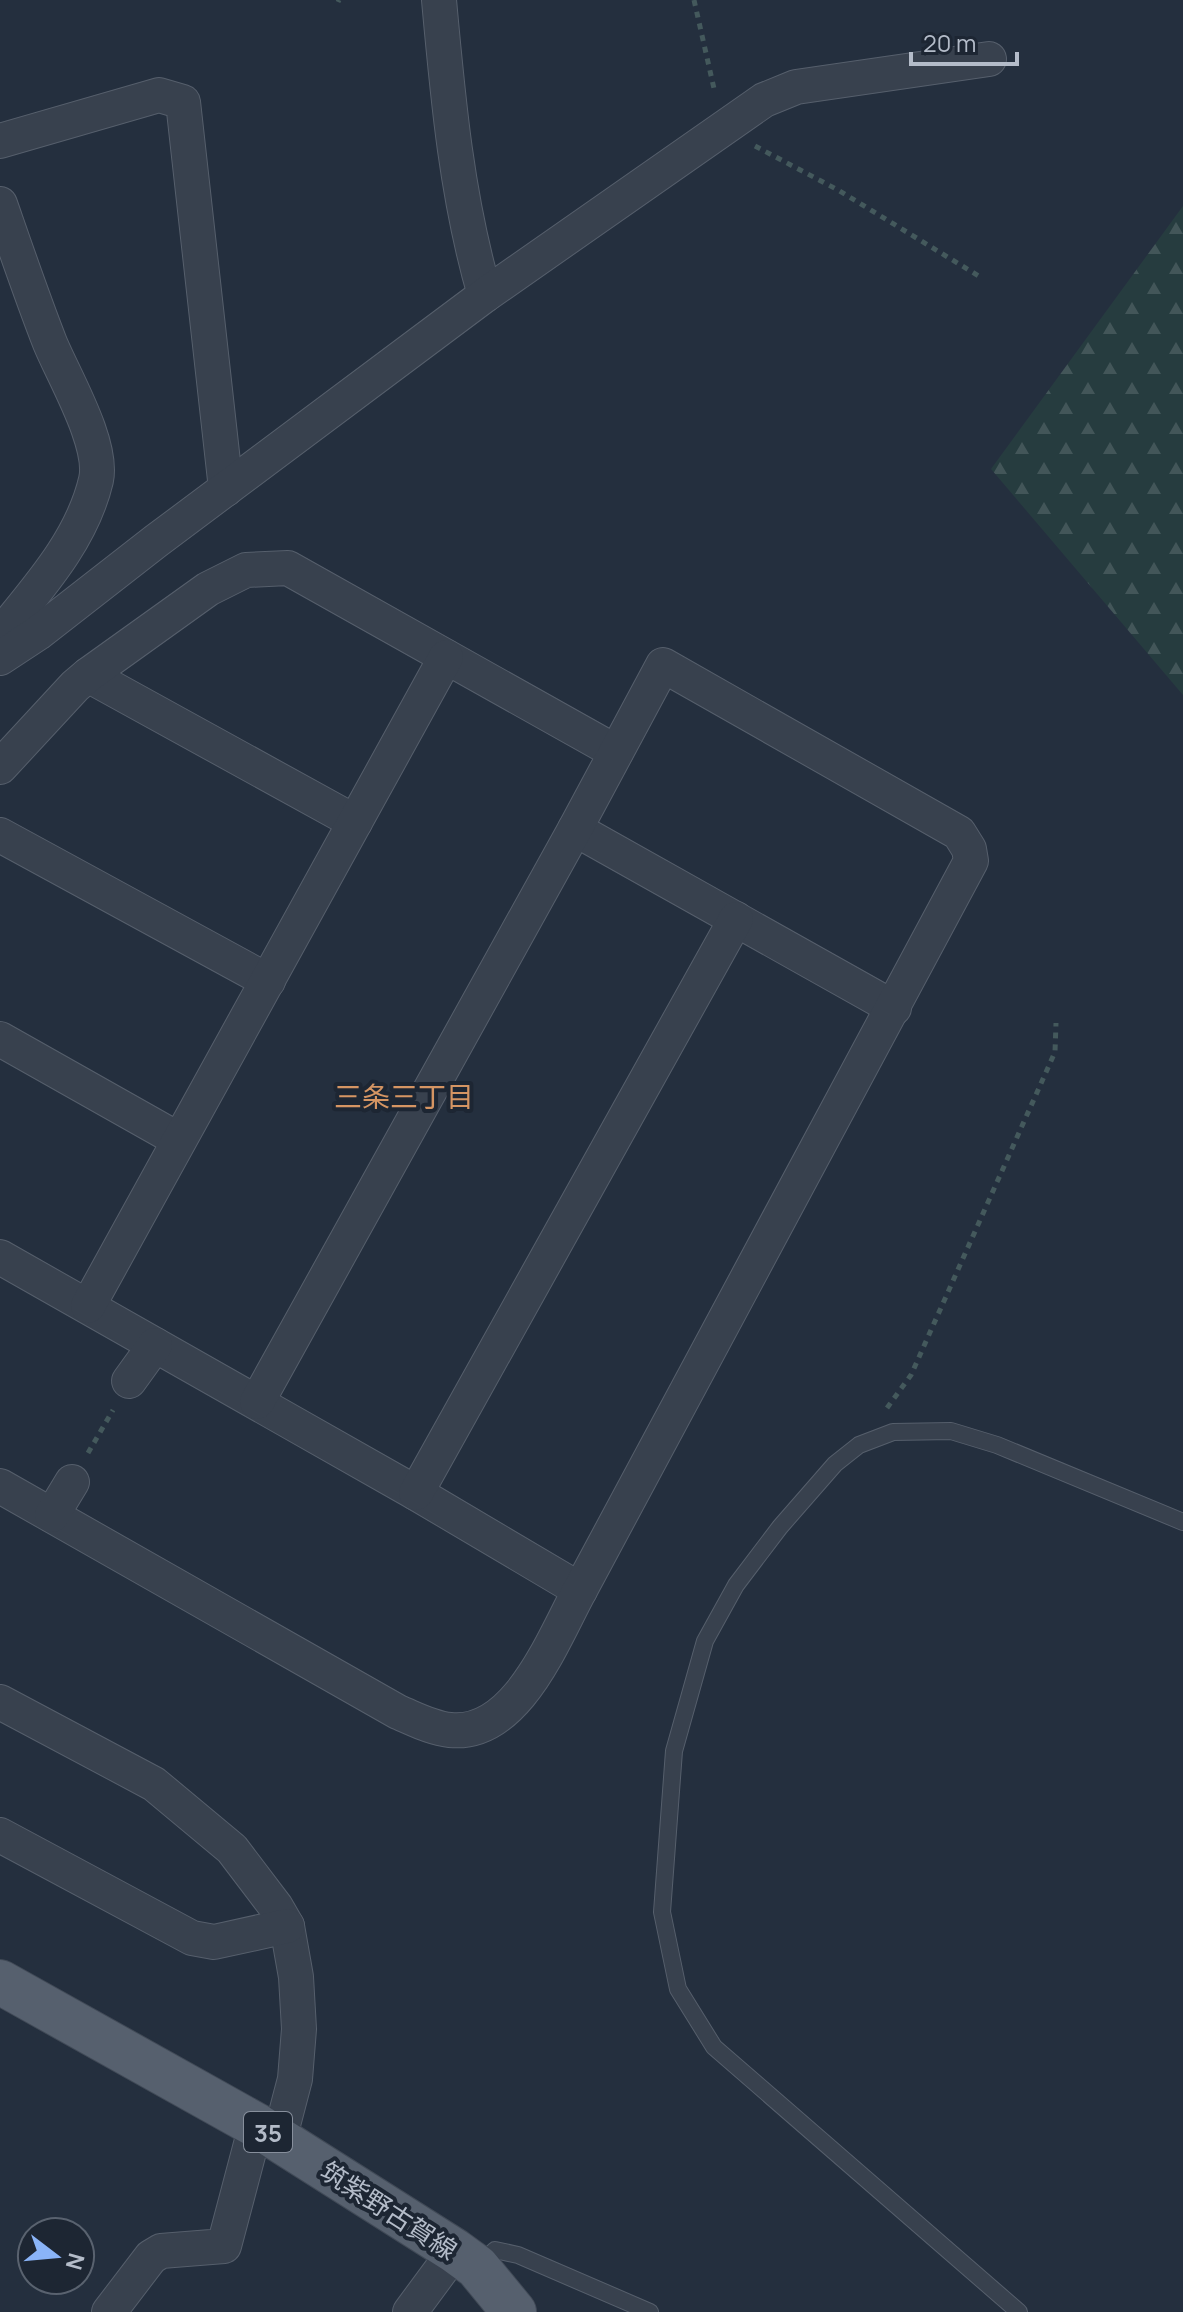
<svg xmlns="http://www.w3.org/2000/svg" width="1183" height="2312" font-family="Manrope,'Noto Sans JP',sans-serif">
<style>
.forest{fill:url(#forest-firs)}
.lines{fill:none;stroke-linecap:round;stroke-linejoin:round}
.service-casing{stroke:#565f6c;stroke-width:18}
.minor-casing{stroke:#565f6c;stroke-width:36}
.primary-casing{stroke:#414a57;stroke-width:46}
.path{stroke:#44595c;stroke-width:5;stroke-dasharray:6 6;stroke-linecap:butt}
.service{stroke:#38414e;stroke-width:16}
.minor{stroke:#38414e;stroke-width:34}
.primary{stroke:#56606e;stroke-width:44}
.labels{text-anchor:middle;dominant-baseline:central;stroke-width:8;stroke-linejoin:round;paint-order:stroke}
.shield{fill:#1d2633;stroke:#878f9c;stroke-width:2}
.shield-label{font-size:24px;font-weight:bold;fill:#b4bcc9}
.street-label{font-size:26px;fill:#b4bcc9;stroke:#1d2633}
.neighbourhood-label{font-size:28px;fill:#d59563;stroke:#1d2633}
</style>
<defs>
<pattern id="forest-firs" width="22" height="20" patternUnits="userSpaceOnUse" patternTransform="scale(2)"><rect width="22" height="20" fill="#263c3f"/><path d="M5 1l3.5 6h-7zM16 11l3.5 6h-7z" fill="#435659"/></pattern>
</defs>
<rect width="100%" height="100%" fill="#242f3e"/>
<polygon class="forest" points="1183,206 1183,695 991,469"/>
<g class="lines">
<defs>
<g id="service">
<polyline points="478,2266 495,2250 518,2255 650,2312"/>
<polyline points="1019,2312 714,2047 678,1989 662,1912 674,1751 705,1641 736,1585 780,1527 835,1464 859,1445 893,1432 951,1431 997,1445 1183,1522"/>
</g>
<g id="minor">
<path d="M439,0c9,100 18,199 46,295"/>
<polyline points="0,141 159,95 183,102 226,489"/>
<path d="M0,204c16,46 32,93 50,139 14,34 54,101 46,137 -14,60 -58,108 -96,155"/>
<polyline points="0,658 38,633 156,541 485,295 764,100 796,87 989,59"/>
<polyline points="88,675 355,822"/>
<polyline points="0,767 75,686 88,675 208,589 246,570 288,568 616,752"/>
<polyline points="575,829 894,1008"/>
<polyline points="0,835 268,981"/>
<polyline points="0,1039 179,1140"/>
<polyline points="0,1257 416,1493 580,1590"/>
<polyline points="88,1306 446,657"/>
<polyline points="129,1381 155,1345"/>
<path d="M0,1486l398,226c17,7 33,16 52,18 67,7 103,-91 130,-140l391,-729 -2,-12 -10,-16 -296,-168 -88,164 -318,573"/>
<polyline points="416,1493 736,919"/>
<polyline points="52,1515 72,1482"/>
<polyline points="0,1702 154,1784 232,1849 276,1907 287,1926 296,1977 299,2029 295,2079 279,2140"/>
<polyline points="0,1835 192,1938 214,1942 287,1926"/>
<polyline points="109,2312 151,2257 161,2251 224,2246 256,2125"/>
<polyline points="410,2312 455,2251"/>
</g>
<polyline id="primary" points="0,1982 256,2125 455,2251 477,2267 514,2312"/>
</defs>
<use href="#service" class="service-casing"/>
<use href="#minor" class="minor-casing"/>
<use href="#primary" class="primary-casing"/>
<g class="path">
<polyline points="694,0 715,93"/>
<polyline points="338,2 339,0"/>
<polyline points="755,146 838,190 982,278"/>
<polyline points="887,1408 911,1375 1055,1052 1056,1023"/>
<polyline points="88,1453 113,1410"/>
</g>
<use href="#service" class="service"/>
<use href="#minor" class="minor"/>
<use href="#primary" class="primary"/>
</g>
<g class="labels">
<rect class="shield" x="244" y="2112" width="48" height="40" rx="6"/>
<g class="shield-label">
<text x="268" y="2132">35</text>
</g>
<g class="street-label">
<text transform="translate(389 2210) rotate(33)">筑紫野古賀線</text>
</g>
<g class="neighbourhood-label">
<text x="404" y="1096">三条三丁目</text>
</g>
</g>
<g transform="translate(56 2256) rotate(106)"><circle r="38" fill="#1d2633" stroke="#59626f" stroke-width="2"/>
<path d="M0-6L14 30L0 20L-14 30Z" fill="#8ab4f8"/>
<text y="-12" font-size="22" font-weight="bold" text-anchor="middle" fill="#b4bcc9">N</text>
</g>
<path d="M911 52v12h106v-12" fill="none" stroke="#b4bcc9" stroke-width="4"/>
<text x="923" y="52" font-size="24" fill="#b4bcc9" stroke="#1d2633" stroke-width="6" paint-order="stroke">20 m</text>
</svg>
